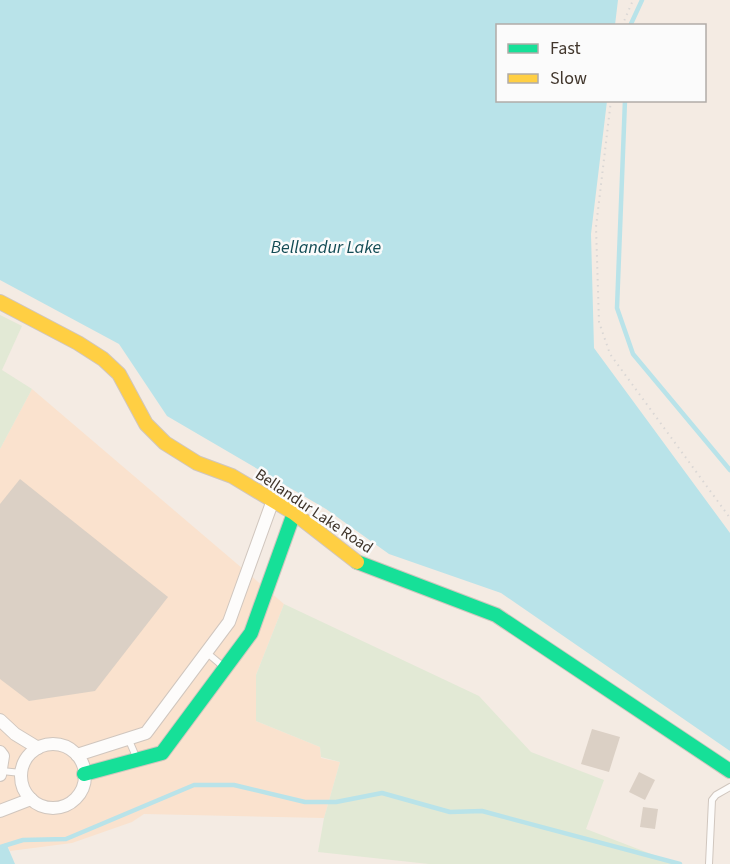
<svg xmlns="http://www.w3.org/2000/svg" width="730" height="864" font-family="'Source Sans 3',sans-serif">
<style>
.built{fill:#fae2ce}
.green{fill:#e2e9d5}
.water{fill:#b9e3e9}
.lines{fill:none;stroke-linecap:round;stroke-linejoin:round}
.stream{stroke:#b9e3e9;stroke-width:4.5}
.building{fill:#dbd0c5}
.lane-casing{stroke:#d0c6be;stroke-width:8}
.street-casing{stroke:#d0c6be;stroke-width:14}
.fast-casing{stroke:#d0c6be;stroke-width:16}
.slow-casing{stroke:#d0c6be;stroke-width:16}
.path{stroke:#dad7d5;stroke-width:2;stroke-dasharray:1.5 4.5;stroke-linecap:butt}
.lane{stroke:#fdfcfb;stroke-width:6}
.street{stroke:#fdfcfb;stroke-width:12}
.fast{stroke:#16e098;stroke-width:14}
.slow{stroke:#ffcf43;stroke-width:14}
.labels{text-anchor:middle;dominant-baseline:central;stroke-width:5;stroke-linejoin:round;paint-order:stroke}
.street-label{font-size:16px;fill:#41362c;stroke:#fbfbfb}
.water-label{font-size:18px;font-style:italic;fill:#124b54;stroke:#fbfbfb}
</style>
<rect width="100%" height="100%" fill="#f4ebe3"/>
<polygon class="built" points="32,389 284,604 256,675 256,721 320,747 321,758 340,762 324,818 144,814 132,822 72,843 10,851 6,843 0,846 0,449"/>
<g class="green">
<polygon points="0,315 22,326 2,370 32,389 0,449"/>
<polygon points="284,604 479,696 531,752 604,780 586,829 672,862 671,864 429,864 318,852 324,818 340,762 321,757 320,747 256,721 256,675"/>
</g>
<g class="water">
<polygon points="0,0 618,0 615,25 498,26 498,100 607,101 591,234 594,348 730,533 730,751 501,593 389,554 326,509 167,416 119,344 0,280"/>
<polygon points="6,843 15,864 0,864 0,846"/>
</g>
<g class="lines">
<g class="stream">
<polyline points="630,26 642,0"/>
<polyline points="625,100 617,308 633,354 730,470"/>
<polyline points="0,847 23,840 66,839 194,785 234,785 305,802 336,802 382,793 450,812 482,811 680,864"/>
</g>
</g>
<g class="building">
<polygon points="20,479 168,597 95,691 29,701 0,679 0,504"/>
<polygon points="592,729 620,737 609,772 581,764"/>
<polygon points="639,772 655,780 645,800 629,792"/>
<polygon points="643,807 658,809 655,829 640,827"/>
</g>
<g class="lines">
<defs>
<g id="lane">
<polyline points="206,652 225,668"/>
<polyline points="128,738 137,759"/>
<polyline points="2,771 21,773"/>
<polyline points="709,864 712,800 716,795 730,787"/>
</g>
<g id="street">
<polyline points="0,720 15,734 38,748"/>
<circle cx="53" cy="776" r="32"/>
<polyline points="0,752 3,756 0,775"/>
<polyline points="77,755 146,733 229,622 273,500"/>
<polyline points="0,811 31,799"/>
</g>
<g id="fast">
<polyline points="357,562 496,615 730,771"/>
<polyline points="84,774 162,753 251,633 294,513"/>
</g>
<polyline id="slow" points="0,302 78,343 103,359 119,374 146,424 165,443 197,463 232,476 294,513 357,562"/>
</defs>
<use href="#lane" class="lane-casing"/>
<use href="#street" class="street-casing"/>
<use href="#fast" class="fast-casing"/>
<use href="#slow" class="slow-casing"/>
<g class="path">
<polyline points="622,26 633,0"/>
<polyline points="611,100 596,227 599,322 610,354 730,518"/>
</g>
<use href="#lane" class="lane"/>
<use href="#street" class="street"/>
<use href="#fast" class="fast"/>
<use href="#slow" class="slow"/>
</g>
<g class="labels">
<g class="street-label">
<text transform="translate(314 511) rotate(34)">Bellandur Lake Road</text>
</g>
<g class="water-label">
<text x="326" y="247">Bellandur Lake</text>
</g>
</g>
<rect x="496" y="24" width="210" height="78" fill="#fbfbfb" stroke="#b1aca8" stroke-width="1.5"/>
<rect x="508" y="44" width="30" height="9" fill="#16e098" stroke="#b1aca8" stroke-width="1.5"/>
<text x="550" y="54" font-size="18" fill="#41362c">Fast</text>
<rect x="508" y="74" width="30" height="9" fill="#ffcf43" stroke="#b1aca8" stroke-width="1.5"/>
<text x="550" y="84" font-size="18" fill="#41362c">Slow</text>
</svg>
